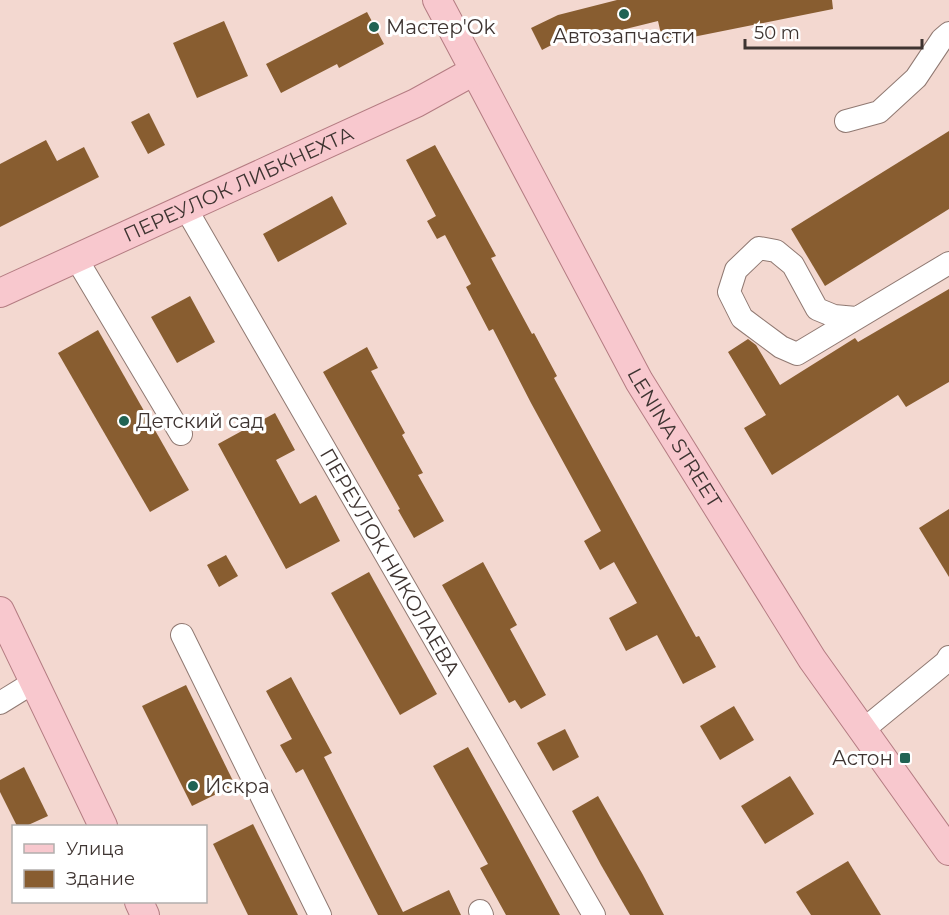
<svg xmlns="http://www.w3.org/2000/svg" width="949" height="915" font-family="Montserrat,sans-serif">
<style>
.building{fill:#885d30}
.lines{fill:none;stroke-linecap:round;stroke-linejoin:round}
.minor-casing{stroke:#907972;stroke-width:24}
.major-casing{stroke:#b47c82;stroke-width:30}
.minor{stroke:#fff;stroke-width:22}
.major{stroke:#f8c8ce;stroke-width:28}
.poi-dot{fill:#206353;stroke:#fff;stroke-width:2}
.labels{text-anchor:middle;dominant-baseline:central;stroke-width:6;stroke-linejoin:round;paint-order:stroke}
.poi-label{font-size:20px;fill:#3e3431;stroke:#fff;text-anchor:start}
.street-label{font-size:20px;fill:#3e3431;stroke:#fff}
</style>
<rect width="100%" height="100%" fill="#f3d8d0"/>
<g class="building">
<polygon points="617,0 832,0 833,9 663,43 658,21 585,39 582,29 542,50 531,28 558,15"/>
<polygon points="367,12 384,44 339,68 337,64 281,93 266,64"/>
<polygon points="224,21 248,76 197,98 173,43"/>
<polygon points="149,113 165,145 148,154 131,122"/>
<polygon points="949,131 949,209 825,286 791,229"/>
<polygon points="46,140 57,161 84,147 99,177 0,227 0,164"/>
<polygon points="435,145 496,256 491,258 532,334 534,333 557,376 554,378 696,637 699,636 716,667 683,684 657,635 626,651 609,618 637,603 614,562 600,570 584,541 601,531 531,403 493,329 489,331 466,287 471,284 445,235 437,239 427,221 436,216 406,160"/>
<polygon points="332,196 347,224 278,262 263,234"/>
<polygon points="949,289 949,382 906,407 898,395 772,475 744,428 766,415 728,352 748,339 756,345 780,385 855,338 858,342"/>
<polygon points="190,296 215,342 177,363 151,317"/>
<polygon points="98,330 189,490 150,512 58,353"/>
<polygon points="367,347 378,368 371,371 405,433 402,435 423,473 418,475 444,521 414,538 398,510 400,509 323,372"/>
<polygon points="275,413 295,450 276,460 300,504 316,495 340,541 286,569 218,444"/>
<polygon points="949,509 949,577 919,528"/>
<polygon points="226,555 238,576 219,587 207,565"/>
<polygon points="483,562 517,625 510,629 546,695 521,709 515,700 509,703 442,585"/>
<polygon points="369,572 437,694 400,715 331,593"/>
<polygon points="291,677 332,753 324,757 403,912 449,890 461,915 378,915 303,769 296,773 280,745 292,739 266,691"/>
<polygon points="186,685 235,785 192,806 142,706"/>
<polygon points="734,706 754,740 720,760 700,726"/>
<polygon points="565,729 579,757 553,771 537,743"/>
<polygon points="468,747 508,819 560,915 506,915 480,868 488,864 433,766"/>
<polygon points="24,767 48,816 26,826 17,826 0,792 0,780"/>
<polygon points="790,776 814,814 765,844 741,806"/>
<polygon points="598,796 643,875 664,915 630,915 601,865 572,811"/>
<polygon points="253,824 298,915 248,915 213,844"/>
<polygon points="848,861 881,915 811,915 796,892"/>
</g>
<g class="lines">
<defs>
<g id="minor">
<polyline points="846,121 879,112 916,78 942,39 949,33"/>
<path id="s1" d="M185,207l409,708"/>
<polyline points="76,258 181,434"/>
<polyline points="856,318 834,316 817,309 793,265 776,251 759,248 736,270 729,292 742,318 781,347 797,354 949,263"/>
<polyline points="182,635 320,915"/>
<polyline points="0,703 34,682"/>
<polyline points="863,730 946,662 949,657"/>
<polyline points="480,911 482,915"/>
</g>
<g id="major">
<path id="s2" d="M437,0l202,381 173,278 137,192"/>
<path id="s3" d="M0,293l416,-190 58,-32"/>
<polyline points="0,611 103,826"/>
<polyline points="139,902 145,915"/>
</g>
</defs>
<use href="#minor" class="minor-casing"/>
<use href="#major" class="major-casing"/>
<use href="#minor" class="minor"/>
<use href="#major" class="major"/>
</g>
<g class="poi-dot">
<circle cx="624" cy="14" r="6"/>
<circle cx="374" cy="27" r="6"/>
<circle cx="124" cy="421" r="6"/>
<rect x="899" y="752" width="12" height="12" rx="3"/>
<circle cx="193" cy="786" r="6"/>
</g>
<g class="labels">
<g class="poi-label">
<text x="386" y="27">Мастер'Ok</text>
<text x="624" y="36" text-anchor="middle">Автозапчасти</text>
<text x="136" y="421">Детский сад</text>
<text x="893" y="758" text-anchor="end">Астон</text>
<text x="205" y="786">Искра</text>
</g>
<g class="street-label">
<text stroke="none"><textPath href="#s3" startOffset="262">ПЕРЕУЛОК ЛИБКНЕХТА</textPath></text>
<text stroke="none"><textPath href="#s2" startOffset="498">LENINA STREET</textPath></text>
<text stroke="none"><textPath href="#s1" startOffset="410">ПЕРЕУЛОК НИКОЛАЕВА</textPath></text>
</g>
</g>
<rect x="12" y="825" width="195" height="78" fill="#ffffff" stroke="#b2aead" stroke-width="1.5"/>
<rect x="24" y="844" width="30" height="9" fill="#f8c8ce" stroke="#b2aead" stroke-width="1.5"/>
<text x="66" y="855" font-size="18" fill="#3e3431">Улица</text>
<rect x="24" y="870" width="30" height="18" fill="#885d30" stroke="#b2aead" stroke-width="1.5"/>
<text x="66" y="885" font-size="18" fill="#3e3431">Здание</text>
<path d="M745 39v9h177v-9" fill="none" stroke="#3e3431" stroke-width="3"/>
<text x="754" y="39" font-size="18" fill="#3e3431" stroke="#ffffff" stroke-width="4.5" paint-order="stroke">50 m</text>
</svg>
